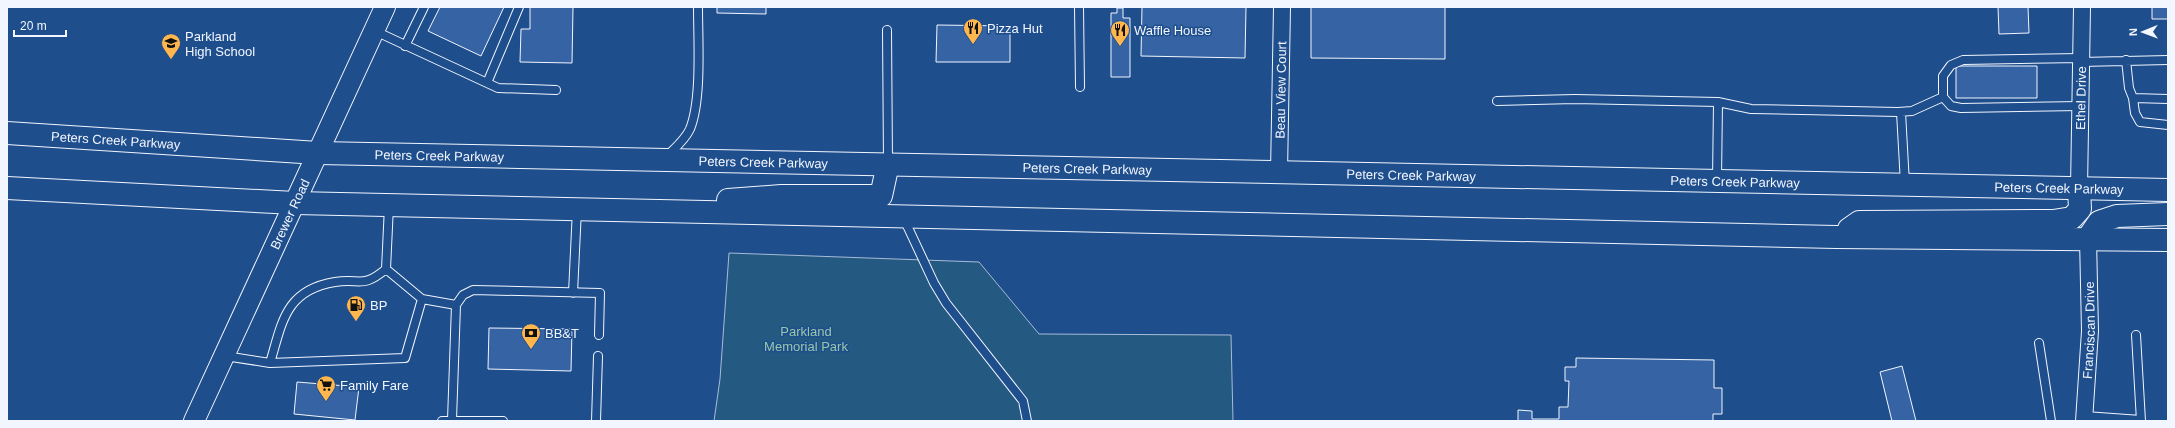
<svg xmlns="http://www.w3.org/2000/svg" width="2175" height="428" font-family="Arial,sans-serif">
  <rect width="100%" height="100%" fill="#1f4e8c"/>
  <path fill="#245a82" stroke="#a8bbd7" d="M729,253l250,9 60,72 192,1 2,86h-519l6,-42z"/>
  <path fill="#3563a3" stroke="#f2f6ff" d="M440,7h64l-23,49 -53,-25z
    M530,7h43l-1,56 -52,-1 1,-33h9z
    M717,7h49v7l-49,-1z
    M1142,7h104l-1,51 -104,-2z
    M1311,7h134v52l-134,-1z
    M1998,7h30l1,26 -30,1z
    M2152,7h16v12h-16z
    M1117,8h6v10h7v59h-19v-64h6z
    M937,25l73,1v36h-74z
    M1956,66h81v32h-81z
    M489,328l83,1 -1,42 -83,-2z
    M1576,358l138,2v28h8v26h-9v7h-195v-11l14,1v8h27v-12h9l1,-26h-4v-14h11z
    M1902,366l14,55h-24l-12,-49z
    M297,382l62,5 -4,33 -61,-6z"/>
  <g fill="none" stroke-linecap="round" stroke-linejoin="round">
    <defs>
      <path id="service" d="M1079,7l1,80
        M887,30l1,133
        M375,31l123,57 58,2
        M405,46l19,-39
        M2126,60l3,28 4,10 35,1
        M2081,62l87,-2
        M487,83l32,-76
        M2133,98l2,15 5,9 28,3
        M1497,101l78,-2 143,3 33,7 147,3 14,-1 31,-14
        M2080,106l-119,2 -10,-2 -8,-9v-21l8,-11 12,-5 118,-2
        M1901,112l4,72
        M666,157c9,-9 19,-17 24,-28 12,-29 8,-90 8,-122
        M1717,180l1,-78
        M904,219l30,64 12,20 77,98 4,20
        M573,293l4,-84
        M422,299l34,6
        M2136,335l5,86
        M2039,343l12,78
        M225,356l45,7 135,-5 17,-59 -36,-30 3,-63
        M270,363c12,-40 15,-73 65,-81 26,-4 27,7 51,-13
        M2085,416l56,4
        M452,420l4,-115 7,-10 10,-5 127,3 -1,42
        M442,421h61
        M596,421l2,-65"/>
      <g id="minor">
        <path id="s1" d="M1279,172l3,-165"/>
        <path id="s2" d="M2079,188l3,-181"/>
        <path id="s3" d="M2084,421l6,-90 -2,-93"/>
      </g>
      <g id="tertiary">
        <path id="s4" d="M194,421l191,-414"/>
      </g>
      <g id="primary">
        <path id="s5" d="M7,133l311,20 1850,37"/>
        <path d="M7,188l288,15 1541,34 332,3"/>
        <path d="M728,200l53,-4h100l7,-32"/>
        <path d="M1849,229l10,-7 194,-1 19,-3 8,-9 -1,-21"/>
        <path d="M2088,238l11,-16 18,-6 51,-2"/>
      </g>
    </defs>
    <use href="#service" stroke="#f2f6ff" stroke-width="10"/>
    <use href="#minor" stroke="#f2f6ff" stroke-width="18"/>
    <use href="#tertiary" stroke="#f2f6ff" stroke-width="22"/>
    <use href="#primary" stroke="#f2f6ff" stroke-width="24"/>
    <use href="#service" stroke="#1f4e8c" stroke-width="8"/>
    <use href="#minor" stroke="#1f4e8c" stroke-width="16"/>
    <use href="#tertiary" stroke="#1f4e8c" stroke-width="20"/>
    <use href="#primary" stroke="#1f4e8c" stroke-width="22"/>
  </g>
  <defs>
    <symbol id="restaurant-pin" viewBox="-11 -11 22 30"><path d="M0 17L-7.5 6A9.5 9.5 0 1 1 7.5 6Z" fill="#ffb74d" stroke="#1f4e8c"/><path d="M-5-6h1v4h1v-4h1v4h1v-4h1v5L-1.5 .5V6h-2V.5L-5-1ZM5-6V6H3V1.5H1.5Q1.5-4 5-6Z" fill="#111"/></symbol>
    <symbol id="school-pin" viewBox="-11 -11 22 30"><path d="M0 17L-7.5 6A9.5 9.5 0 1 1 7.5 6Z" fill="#ffb74d" stroke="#1f4e8c"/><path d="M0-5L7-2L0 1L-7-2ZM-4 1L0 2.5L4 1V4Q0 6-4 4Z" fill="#111"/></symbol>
    <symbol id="fuel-pin" viewBox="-11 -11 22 30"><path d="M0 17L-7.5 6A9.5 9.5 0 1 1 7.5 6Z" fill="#ffb74d" stroke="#1f4e8c"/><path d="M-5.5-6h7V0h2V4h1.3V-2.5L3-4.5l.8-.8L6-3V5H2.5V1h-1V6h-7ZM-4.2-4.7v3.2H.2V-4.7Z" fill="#111"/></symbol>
    <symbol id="bank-pin" viewBox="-11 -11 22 30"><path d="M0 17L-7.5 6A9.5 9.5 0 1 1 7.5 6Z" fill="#ffb74d" stroke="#1f4e8c"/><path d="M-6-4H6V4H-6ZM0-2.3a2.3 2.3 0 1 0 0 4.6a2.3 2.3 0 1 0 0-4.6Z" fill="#111"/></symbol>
    <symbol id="supermarket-pin" viewBox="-11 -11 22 30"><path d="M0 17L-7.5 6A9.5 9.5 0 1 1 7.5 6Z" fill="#ffb74d" stroke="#1f4e8c"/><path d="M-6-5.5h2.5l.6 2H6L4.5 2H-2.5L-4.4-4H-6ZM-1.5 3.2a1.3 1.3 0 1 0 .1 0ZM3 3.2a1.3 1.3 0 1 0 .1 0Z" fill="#111"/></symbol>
  </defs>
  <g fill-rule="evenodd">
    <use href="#restaurant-pin" x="962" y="17" width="22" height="30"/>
    <use href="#restaurant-pin" x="1109" y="19" width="22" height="30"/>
    <use href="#school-pin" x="160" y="32" width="22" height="30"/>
    <use href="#fuel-pin" x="345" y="294" width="22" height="30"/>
    <use href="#bank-pin" x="520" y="322" width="22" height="30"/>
    <use href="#supermarket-pin" x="315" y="374" width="22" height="30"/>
  </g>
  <g text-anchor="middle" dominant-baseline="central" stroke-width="3" stroke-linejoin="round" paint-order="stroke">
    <g font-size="13" fill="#f2f6ff" stroke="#1f4e8c" text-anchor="start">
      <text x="987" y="28">Pizza Hut</text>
      <text x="1134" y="30">Waffle House</text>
      <text x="185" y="36">Parkland<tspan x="185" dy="15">High School</tspan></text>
      <text x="370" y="305">BP</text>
      <text x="545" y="333">BB&amp;T</text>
      <text x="340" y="385">Family Fare</text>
    </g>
    <g font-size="13" fill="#f2f6ff" stroke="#1f4e8c">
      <text stroke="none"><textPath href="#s1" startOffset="82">Beau View Court</textPath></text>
      <text stroke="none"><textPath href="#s2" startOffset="90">Ethel Drive</textPath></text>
      <text stroke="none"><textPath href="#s5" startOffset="109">Peters Creek Parkway</textPath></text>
      <text stroke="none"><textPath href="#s5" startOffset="433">Peters Creek Parkway</textPath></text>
      <text stroke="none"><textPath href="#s5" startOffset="757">Peters Creek Parkway</textPath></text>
      <text stroke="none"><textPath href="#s5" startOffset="1081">Peters Creek Parkway</textPath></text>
      <text stroke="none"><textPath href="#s5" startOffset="1405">Peters Creek Parkway</textPath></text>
      <text stroke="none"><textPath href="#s5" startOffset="1729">Peters Creek Parkway</textPath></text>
      <text stroke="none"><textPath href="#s5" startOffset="2053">Peters Creek Parkway</textPath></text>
      <text stroke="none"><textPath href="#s4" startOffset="228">Brewer Road</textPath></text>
      <text stroke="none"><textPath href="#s3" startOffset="91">Franciscan Drive</textPath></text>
    </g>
    <g font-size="13" fill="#97c8a6" stroke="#1f4e8c">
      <text x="806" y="331">Parkland<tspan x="806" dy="15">Memorial Park</tspan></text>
    </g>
  </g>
  <rect width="2175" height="428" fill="none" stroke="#f2f6ff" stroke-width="16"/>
  <g transform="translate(2143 32) rotate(269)" stroke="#1f4e8c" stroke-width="3" paint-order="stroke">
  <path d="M0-3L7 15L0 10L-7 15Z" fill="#f2f6ff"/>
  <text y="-6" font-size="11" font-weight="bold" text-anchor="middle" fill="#f2f6ff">N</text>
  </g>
  <path d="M14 30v6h52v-6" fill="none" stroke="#f2f6ff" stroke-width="2"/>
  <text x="20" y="30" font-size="12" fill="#f2f6ff" stroke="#1f4e8c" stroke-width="3" paint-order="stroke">20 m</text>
</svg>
